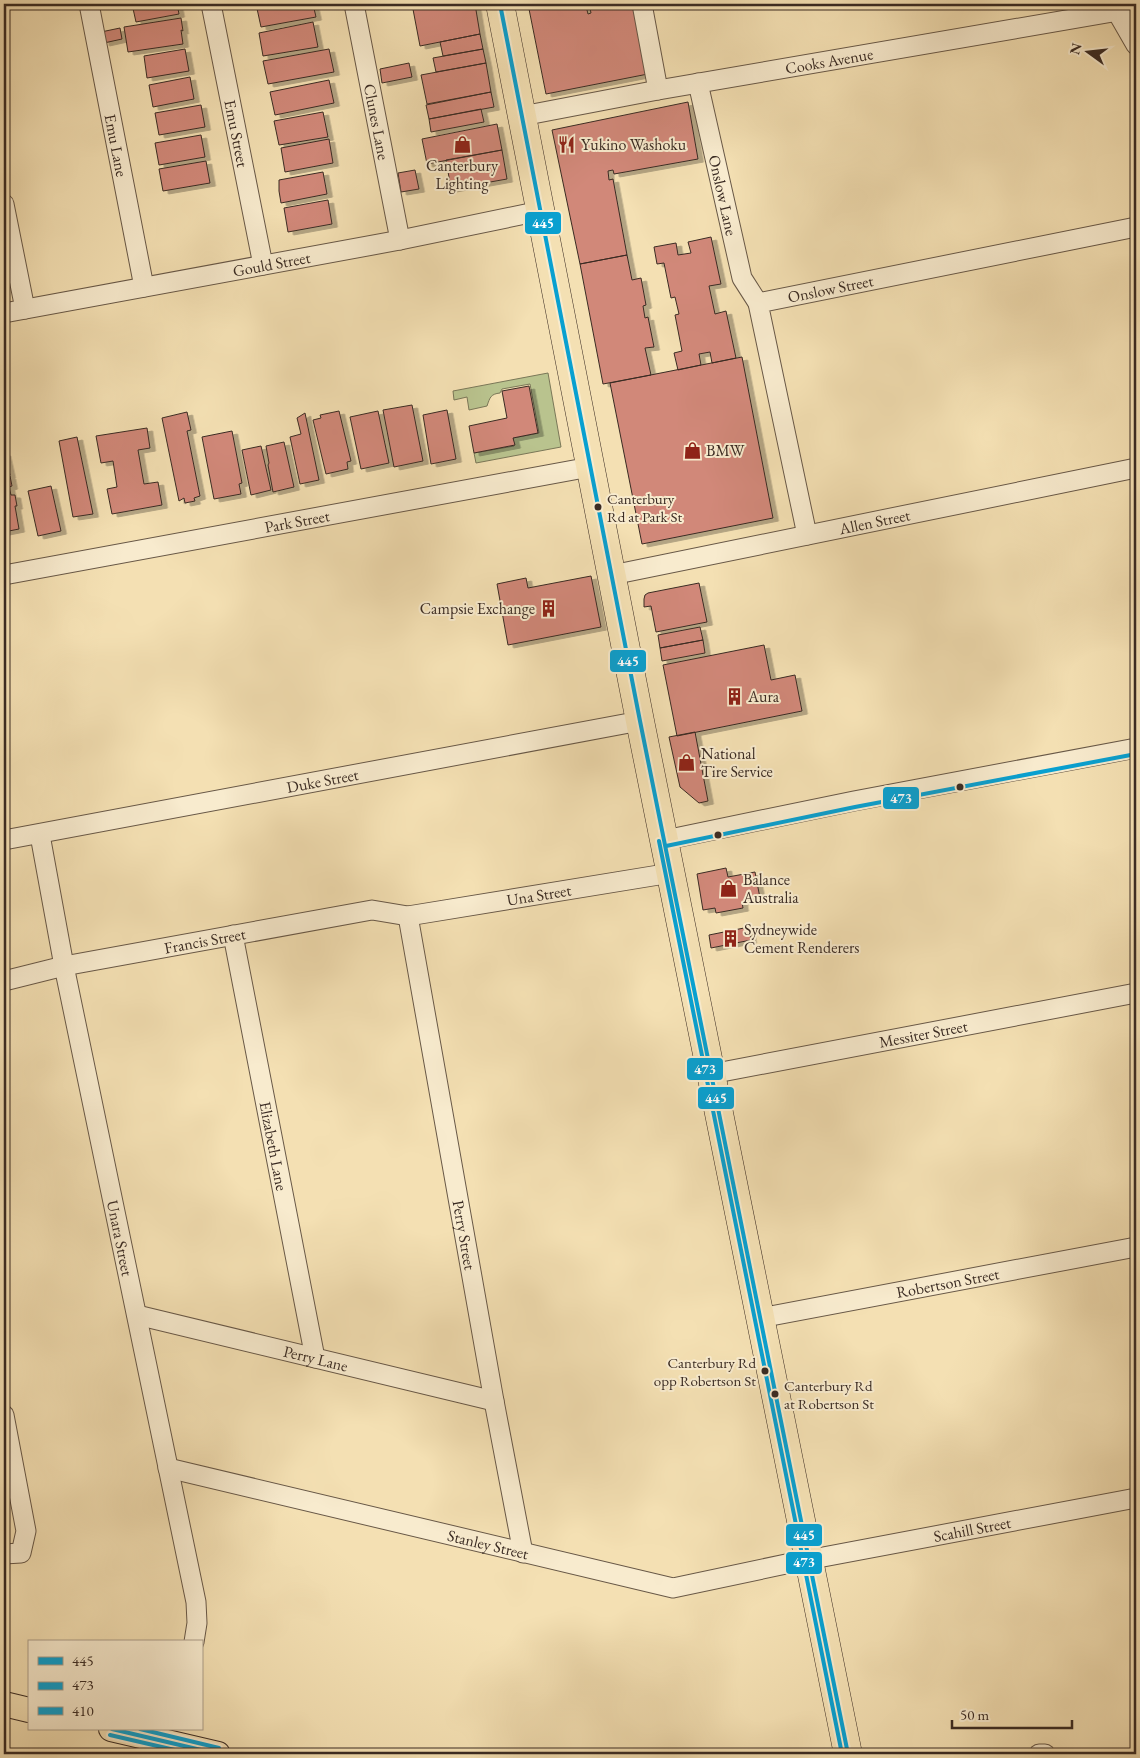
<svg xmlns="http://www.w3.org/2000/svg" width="1140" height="1758" font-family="'EB Garamond',serif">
  <defs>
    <filter id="shadow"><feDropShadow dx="5.5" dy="3" stdDeviation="0" flood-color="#0004"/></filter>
  </defs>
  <rect width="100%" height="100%" fill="#f4e0b3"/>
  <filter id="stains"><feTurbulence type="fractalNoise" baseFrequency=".004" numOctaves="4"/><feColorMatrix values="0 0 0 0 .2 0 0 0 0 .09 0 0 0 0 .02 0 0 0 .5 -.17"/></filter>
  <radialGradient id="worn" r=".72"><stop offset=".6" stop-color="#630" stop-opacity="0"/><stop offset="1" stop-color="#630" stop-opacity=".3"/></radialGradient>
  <path fill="#b9c38e" stroke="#7a7758" d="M548,373l13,74 -85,16 -2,-10 40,-7 -1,-8 26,-5 -9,-49 -28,5 -2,4c-9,1 -10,4 -13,13l-18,4 -2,-13 -13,3 -1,-9z"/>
  <path fill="#d18879" stroke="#3a2b23" filter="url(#shadow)" d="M132,4h45l2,10 -43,8z
    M256,4h57l3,13 -55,10z
    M412,4h63l5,30 -60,12z
    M528,4h49l1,4 8,-2 2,8 3,-1 -2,-9h45l14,70 -102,20z
    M181,18l2,13 -2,-1 2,14 -55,8 -4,-25z
    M313,22l5,25 -55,9 -4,-23z
    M120,28l2,11 -18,4 -3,-11z
    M480,34l3,15 -40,7 -3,-14z
    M185,49l4,22 -42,7 -3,-22z
    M329,49l5,23 -66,12 -5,-23z
    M483,49l3,14 -50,9 -3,-14z
    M409,63l3,14 -30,6 -2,-14z
    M486,63l5,29 -64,12 -6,-29z
    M190,77l4,22 -41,8 -4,-22z
    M329,80l5,23 -59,12 -5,-23z
    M491,92l3,15 -65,12 -3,-14z
    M688,102l10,57 -84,15 -1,-4 -5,1 1,9 4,-1 14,76 -47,9 -28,-134z
    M201,105l4,22 -46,8 -4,-22z
    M481,109l3,13 -53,10 -2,-13z
    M323,112l5,25 -49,8 -5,-24z
    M497,124l5,26 -75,14 -5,-25z
    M201,135l4,22 -46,8 -4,-22z
    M329,139l4,24 -48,9 -4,-24z
    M502,150l5,29 -56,10 -5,-29z
    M206,161l4,22 -47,8 -4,-22z
    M415,170l4,19 -18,3 -3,-19z
    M323,172l4,22 -46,9 -2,-12v-11z
    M328,200l4,24 -44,8 -4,-24z
    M711,237l10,47 -12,2 6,28 11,-3 10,47 -24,5 -2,-11 -11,2 2,11 -23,5 -4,-17 8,-2 -7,-36 4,-1 -4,-17 -4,1 -7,-35 -7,1 -3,-17 22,-4 2,12 13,-2 -3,-11z
    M627,255l5,25 9,-2 5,27 -3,1 2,12 3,-1 6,30 -9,1 6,27 -48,9 -23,-120z
    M742,357l31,161 -131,26 -32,-161z
    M529,386l9,47 -25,5 2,7 -41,8 -5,-27 38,-8 -5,-27z
    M412,405l11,56 -29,6 -11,-57z
    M447,410l9,49 -25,5 -8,-49z
    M339,411l12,50 -4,1 1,7 -22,5 -13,-54 8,-2 -1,-3z
    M378,411l11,52 -28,6 -11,-52z
    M187,412l4,18 -4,1 13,65 -6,2 1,3 -10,2 -1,-5 -5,3 -17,-83z
    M305,413l14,67 -19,4 -10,-47 11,-3 -4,-16z
    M147,428l3,20 -12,2 6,34 14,-2 4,23 -50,9 -5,-25 10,-2 -4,-26 -12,2 -5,-27z
    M232,431l10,52 -3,1 2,10 -27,5 -12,-62z
    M77,437l16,77 -20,3 -14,-76z
    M284,442l10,45 -21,5 -5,-27 1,-2 -3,-17z
    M261,446l10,44 -20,5 -9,-45z
    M4,453h1l5,22 -3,2 3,-1 2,10 -3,1 2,8h4l2,11h-2l4,23 -15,3z
    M51,486l10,45 -23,5 -10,-45z
    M591,576l10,51 -93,18 -11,-61 29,-6 2,10z
    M699,583l8,39 -51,10 -5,-26 -7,1v-8l1,-4 3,-2z
    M700,627l3,13 -43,8 -2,-13z
    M703,640l2,13 -43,8 -2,-13z
    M764,645l7,35 24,-5 7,36 -125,25 -14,-71z
    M695,732l13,69 -9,2 -19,-16 -11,-50z
    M726,868l2,9 27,-5 5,26 -18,4 1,6 -27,5 -1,-5 -12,2 -6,-36z
    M749,927l2,13 -40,8 -2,-13z"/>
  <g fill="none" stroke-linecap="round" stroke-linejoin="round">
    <defs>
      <g id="minor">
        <path id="s1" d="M89,4l55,283"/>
        <path id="s2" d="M211,4l52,261"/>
        <path id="s3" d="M354,4l46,236"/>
        <path d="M642,4l16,86"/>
        <path d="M1117,12l19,33"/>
        <path id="s4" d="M698,83l44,195 16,25"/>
        <path id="s5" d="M522,116l136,-26 478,-82"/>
        <path d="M4,204l21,105"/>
        <path id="s6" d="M4,313l396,-73 140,-29"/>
        <path id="s7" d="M807,535l-49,-232 378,-76"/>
        <path id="s8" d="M4,575l586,-108"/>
        <path id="s9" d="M612,575l524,-107"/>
        <path id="s10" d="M40,835l24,131 132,636 1,21 -3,19"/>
        <path id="s11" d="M4,840l636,-119"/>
        <path d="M665,840l189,-39 282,-53"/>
        <path id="s12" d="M408,916l86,485 29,152"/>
        <path id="s13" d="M233,935l82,423"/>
        <path id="s14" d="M4,981l60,-15 308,-56 36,6 263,-43"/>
        <path id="s15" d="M711,1074l425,-81"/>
        <path id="s16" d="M137,1315l357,86"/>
        <path id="s17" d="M760,1318l376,-71"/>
        <path d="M4,1415l22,116 -5,22 -17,1"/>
        <path id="s18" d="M168,1468l505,120 113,-24 350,-66"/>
        <path d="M1039,1754h6"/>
      </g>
      <path id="major" d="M4,1704l25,6
        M111,1729l107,25"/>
      <path id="highway" d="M500,4l140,717 208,1033"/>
    </defs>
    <use href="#minor" stroke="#685847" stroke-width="21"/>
    <use href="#major" stroke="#3a2b23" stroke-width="26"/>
    <use href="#highway" stroke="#3a2b23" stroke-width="29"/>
    <use href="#minor" stroke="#f8ebce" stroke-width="19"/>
    <use href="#major" stroke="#f4e0b3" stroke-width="24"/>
    <use href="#highway" stroke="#f4e0b3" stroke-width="28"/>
    <defs>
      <path id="bus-1" d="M500,4l140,717 208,1033
        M112,1729l106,25"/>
      <path id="bus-2" d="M659,841l183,913
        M666,846l189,-39 281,-53
        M110,1735l82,19"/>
      <path id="bus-3" d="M140,1729l79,19"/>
    </defs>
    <use href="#bus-1" stroke="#f8ebce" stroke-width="8"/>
    <use href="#bus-2" stroke="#f8ebce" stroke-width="8"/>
    <use href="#bus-3" stroke="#f8ebce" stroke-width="8"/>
    <use href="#bus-1" stroke="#09a0d0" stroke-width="4"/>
    <use href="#bus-2" stroke="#09a0d0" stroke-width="4"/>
    <use href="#bus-3" stroke="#09a0d0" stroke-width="4"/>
  </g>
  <defs>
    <symbol id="shop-bare" viewBox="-9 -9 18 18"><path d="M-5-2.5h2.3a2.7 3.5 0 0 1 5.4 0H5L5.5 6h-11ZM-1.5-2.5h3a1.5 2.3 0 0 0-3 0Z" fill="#8f2418" stroke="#f8ebce" stroke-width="2.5" paint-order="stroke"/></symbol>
    <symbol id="restaurant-bare" viewBox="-9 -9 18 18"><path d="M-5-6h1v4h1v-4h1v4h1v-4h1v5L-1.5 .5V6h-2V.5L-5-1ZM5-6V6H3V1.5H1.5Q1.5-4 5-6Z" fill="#8f2418" stroke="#f8ebce" stroke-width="2.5" paint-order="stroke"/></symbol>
    <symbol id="building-bare" viewBox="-9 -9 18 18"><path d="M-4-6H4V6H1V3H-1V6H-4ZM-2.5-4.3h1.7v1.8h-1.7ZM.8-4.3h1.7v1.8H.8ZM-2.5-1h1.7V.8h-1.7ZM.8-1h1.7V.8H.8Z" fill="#8f2418" stroke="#f8ebce" stroke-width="2.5" paint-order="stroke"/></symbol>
  </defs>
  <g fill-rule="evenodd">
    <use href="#shop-bare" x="450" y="132" width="25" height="25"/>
    <use href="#restaurant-bare" x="554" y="132" width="25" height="25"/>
    <use href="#shop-bare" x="680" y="438" width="25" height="25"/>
    <use href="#building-bare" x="536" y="596" width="25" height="25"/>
    <use href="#building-bare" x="722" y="684" width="25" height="25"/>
    <use href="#shop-bare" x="674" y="750" width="25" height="25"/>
    <use href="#shop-bare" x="716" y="876" width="25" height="25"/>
    <use href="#building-bare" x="718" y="926" width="25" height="25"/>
  </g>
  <g fill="#3a2b23" stroke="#f8ebce" stroke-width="2">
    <circle cx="598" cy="507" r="4.5"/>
    <circle cx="960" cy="787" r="4.5"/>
    <circle cx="718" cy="835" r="4.5"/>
    <circle cx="765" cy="1371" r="4.5"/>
    <circle cx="775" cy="1394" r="4.5"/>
  </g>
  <g text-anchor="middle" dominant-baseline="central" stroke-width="4" stroke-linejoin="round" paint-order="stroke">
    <g font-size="15" fill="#3a2b23" stroke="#f8ebce" text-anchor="start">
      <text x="607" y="498">Canterbury<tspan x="607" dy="18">Rd at Park St</tspan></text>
      <text x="756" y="1362" text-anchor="end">Canterbury Rd<tspan x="756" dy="18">opp Robertson St</tspan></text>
      <text x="784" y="1385">Canterbury Rd<tspan x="784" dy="18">at Robertson St</tspan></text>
    </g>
    <g font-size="16" fill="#3a2b23" stroke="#f8ebce">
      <text stroke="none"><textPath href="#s5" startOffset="312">Cooks Avenue</textPath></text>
      <text stroke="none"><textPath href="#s3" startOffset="120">Clunes Lane</textPath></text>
      <text stroke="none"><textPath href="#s2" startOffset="132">Emu Street</textPath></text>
      <text stroke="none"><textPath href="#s1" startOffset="144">Emu Lane</textPath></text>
      <text stroke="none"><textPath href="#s4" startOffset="115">Onslow Lane</textPath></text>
      <text stroke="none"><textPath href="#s6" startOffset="272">Gould Street</textPath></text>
      <text stroke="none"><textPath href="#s7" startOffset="311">Onslow Street</textPath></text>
      <text stroke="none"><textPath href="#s8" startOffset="298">Park Street</textPath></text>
      <text stroke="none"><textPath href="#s9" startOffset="268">Allen Street</textPath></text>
      <text stroke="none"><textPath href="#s11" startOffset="324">Duke Street</textPath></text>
      <text stroke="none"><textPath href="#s14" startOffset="544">Una Street</textPath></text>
      <text stroke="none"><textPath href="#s14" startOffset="205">Francis Street</textPath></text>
      <text stroke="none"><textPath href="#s15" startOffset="216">Messiter Street</textPath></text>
      <text stroke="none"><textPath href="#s13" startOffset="215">Elizabeth Lane</textPath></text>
      <text stroke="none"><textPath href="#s12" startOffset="324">Perry Street</textPath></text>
      <text stroke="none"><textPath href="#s10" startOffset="411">Unara Street</textPath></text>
      <text stroke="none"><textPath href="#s17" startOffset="191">Robertson Street</textPath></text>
      <text stroke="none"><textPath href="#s16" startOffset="184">Perry Lane</textPath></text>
      <text stroke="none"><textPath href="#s18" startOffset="824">Scahill Street</textPath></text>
      <text stroke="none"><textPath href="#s18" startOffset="329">Stanley Street</textPath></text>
    </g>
    <g font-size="16" fill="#3a2b23" stroke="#f8ebce" text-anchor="start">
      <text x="581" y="144">Yukino Washoku</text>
      <text x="462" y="165" text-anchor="middle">Canterbury<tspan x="462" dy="18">Lighting</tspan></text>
      <text x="706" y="450">BMW</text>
      <text x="535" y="608" text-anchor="end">Campsie Exchange</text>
      <text x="748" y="696">Aura</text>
      <text x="701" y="753">National<tspan x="701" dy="18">Tire Service</tspan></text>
      <text x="743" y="879">Balance<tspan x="743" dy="18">Australia</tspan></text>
      <text x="744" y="929">Sydneywide<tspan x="744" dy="18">Cement Renderers</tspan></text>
    </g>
  </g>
  <g stroke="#f8ebce" stroke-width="2">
    <rect x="524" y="211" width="38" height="24" rx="5" fill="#09a0d0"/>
    <rect x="609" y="649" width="38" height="24" rx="5" fill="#09a0d0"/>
    <rect x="882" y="786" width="38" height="24" rx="5" fill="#09a0d0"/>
    <rect x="686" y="1057" width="38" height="24" rx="5" fill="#09a0d0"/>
    <rect x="697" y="1086" width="38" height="24" rx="5" fill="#09a0d0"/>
    <rect x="785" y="1523" width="38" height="24" rx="5" fill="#09a0d0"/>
    <rect x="785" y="1551" width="38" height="24" rx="5" fill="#09a0d0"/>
  </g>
  <g font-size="14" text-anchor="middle" font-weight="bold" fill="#fff">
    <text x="543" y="228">445</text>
    <text x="628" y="666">445</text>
    <text x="901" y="803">473</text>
    <text x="705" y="1074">473</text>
    <text x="716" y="1103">445</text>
    <text x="804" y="1540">445</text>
    <text x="804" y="1567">473</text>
  </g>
  <rect width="1140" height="1758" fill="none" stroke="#f4e0b3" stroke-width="20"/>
  <rect x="5" y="5" width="1130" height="1748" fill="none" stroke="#3a2b23" stroke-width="2.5"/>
  <rect x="10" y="10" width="1120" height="1738" fill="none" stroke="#3a2b23"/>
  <rect x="28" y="1640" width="175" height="90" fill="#f8ebce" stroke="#ac9e8a"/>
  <rect x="38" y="1657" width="25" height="8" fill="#09a0d0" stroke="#ac9e8a"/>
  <text x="72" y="1666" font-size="15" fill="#3a2b23">445</text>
  <rect x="38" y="1682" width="25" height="8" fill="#09a0d0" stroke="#ac9e8a"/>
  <text x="72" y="1690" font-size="15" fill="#3a2b23">473</text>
  <rect x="38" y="1707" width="25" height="8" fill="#09a0d0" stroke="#ac9e8a"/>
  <text x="72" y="1716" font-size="15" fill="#3a2b23">410</text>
  <g transform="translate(1088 52) rotate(285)" stroke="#f8ebce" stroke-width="4" paint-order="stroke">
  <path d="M0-4L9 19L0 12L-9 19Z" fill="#3a2b23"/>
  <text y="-8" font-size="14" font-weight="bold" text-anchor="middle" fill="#3a2b23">N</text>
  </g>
  <path d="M952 1720v8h120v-8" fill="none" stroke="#3a2b23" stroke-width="2.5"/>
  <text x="960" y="1720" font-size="15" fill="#3a2b23" stroke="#f8ebce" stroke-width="4" paint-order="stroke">50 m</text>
  <rect width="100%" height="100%" filter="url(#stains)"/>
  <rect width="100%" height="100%" fill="url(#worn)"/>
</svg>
